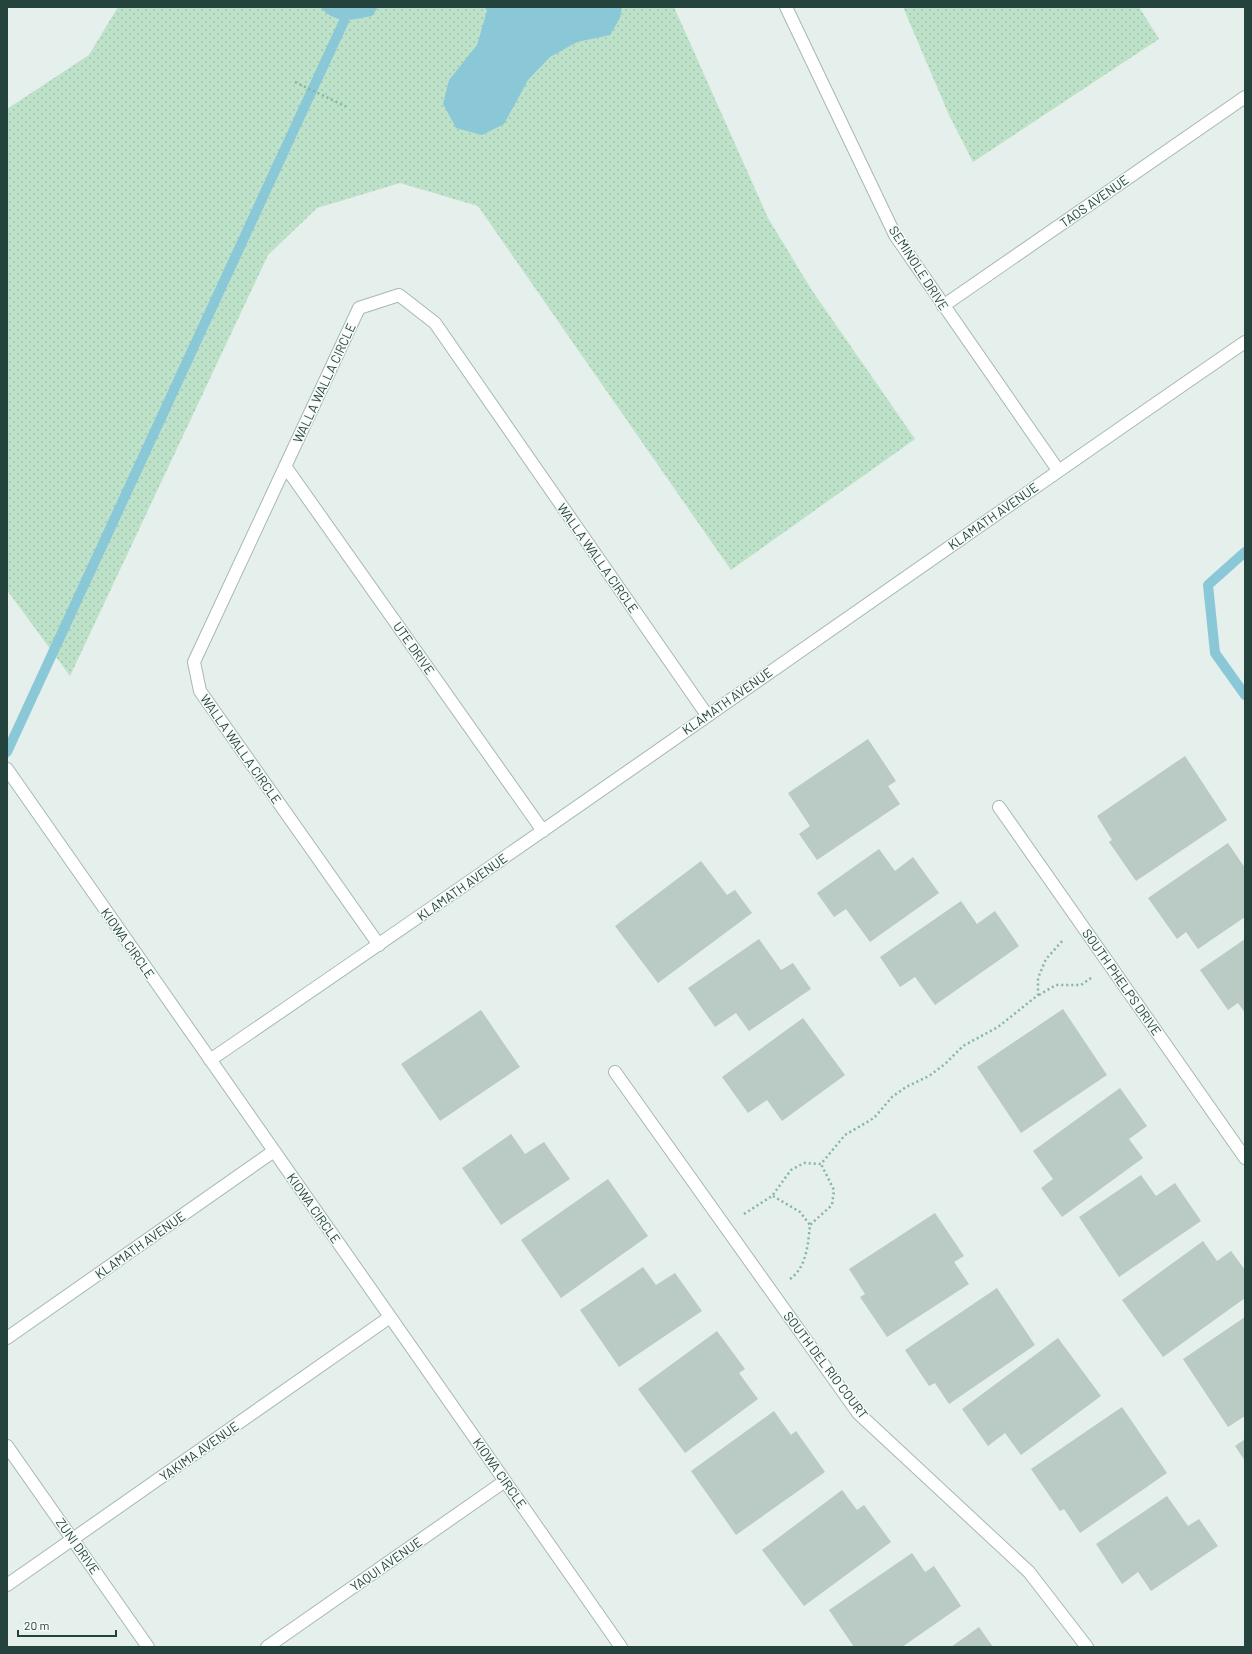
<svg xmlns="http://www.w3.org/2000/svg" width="1252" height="1654" font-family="Barlow,sans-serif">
  <defs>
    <pattern id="grass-dots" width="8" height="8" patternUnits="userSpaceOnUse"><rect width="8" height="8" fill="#bde1c9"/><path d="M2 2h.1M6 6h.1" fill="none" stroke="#a2c2ae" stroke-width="1.8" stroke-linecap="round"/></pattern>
  </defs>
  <rect width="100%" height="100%" fill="#e5efeb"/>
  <path fill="url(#grass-dots)" d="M118,7h556l94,211 43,71 104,150 -184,131 -253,-364 -78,-23 -83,25 -49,47 -198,421 -63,-86v-481l82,-54z
    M903,7h236l20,32 -186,123 -24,-47z"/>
  <path fill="#8bc8d7" d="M320,7h58l-6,9c-21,4 -35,9 -52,-9z
    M485,7h137l-2,11 -10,17 -33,7 -27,15 -22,23 -24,44 -22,11 -26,-7 -13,-24 6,-24 28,-35 10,-34z"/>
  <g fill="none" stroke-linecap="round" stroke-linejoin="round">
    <path stroke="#8bc8d7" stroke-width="10" d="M1245,552l-37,33 7,68 30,42
      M7,752l337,-731 2,-14"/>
  </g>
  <path fill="#bacac4" d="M868,739l28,42 -8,5 12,18 -83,56 -18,-26 11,-8 -22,-33z
    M1185,756l42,64 -91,61 -27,-39 3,-2 -15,-24z
    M1228,843l17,25v49l-47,32 -12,-17 -9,7 -29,-41z
    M879,849l16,22 18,-14 26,36 -69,49 -24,-33 -12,8 -17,-24z
    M701,861l26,34 8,-5 17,23 -94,70 -43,-57z
    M961,901l16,23 18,-13 24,35 -84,59 -20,-28 -15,10 -20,-30z
    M759,939l22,31 12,-7 18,26 -62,42 -13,-18 -21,14 -27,-39z
    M1245,939v74l-7,-10 -10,7 -28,-40z
    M1063,1009l44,66 -86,58 -44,-66z
    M481,1010l39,57 -80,54 -39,-57z
    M803,1018l42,57 -63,46 -15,-21 -19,13 -26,-36z
    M1120,1088l27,38 -18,13 14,19 -81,59 -21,-29 12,-9 -20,-28z
    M511,1134l14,20 19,-12 26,37 -69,46 -39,-57z
    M1141,1175l15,21 19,-13 26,38 -82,56 -40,-60z
    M608,1179l40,57 -87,62 -40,-58z
    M935,1213l29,43 -10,6 15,22 -82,53 -27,-40 5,-3 -16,-25z
    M1203,1241l14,20 14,-10 14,19v28l-82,59 -41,-57z
    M643,1267l13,18 19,-12 27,38 -83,56 -39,-57z
    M997,1288l38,57 -86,59 -14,-21 -6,3 -24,-36z
    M1245,1317v99l-17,11 -45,-68z
    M717,1331l28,38 -6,4 19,26 -73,54 -47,-64z
    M1058,1338l43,58 -80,59 -16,-22 -17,13 -26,-37z
    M1122,1407l45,66 -87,60 -16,-24 -4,2 -29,-42z
    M774,1411l17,24 5,-4 29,41 -89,63 -45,-64z
    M1245,1439v22l-10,-15z
    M842,1490l15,20 7,-5 27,37 -87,64 -42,-56z
    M1167,1496l21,30 11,-7 19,27 -67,45 -13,-19 -16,12 -26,-40z
    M912,1553l13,19 9,-6 27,40 -59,41h-48l-25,-37z
    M979,1627l14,20h-42z"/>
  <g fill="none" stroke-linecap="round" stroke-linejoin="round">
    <defs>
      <path id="minor" d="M786,7l109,228 163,235
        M943,306l302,-209
        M285,466l258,365
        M7,769l614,878
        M999,807l246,351
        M379,945l-179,-254 -6,-29 165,-354 40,-13 36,28 272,392
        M210,1060c347,-236 689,-480 1035,-718
        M615,1072l243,341 171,159 58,75
        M7,1338l267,-187
        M7,1446l141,201
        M7,1585l383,-268
        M267,1647l238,-166"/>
    </defs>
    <use href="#minor" stroke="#a7b8b3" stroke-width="14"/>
    <path stroke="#84b5a7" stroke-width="2.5" stroke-dasharray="2 3" stroke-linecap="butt" d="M295,82l52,25
      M1039,995l17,-10h25l10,-7
      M773,1196l27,16 10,13
      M744,1214l28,-18 19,-26 13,-7 17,1 24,-29 29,-17 18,-21 14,-10 23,-11 16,-12 18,-18 35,-19 40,-32v-17l8,-19 18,-20
      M790,1279c17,-12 18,-36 20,-54l22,-20 2,-15 -13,-26"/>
    <use href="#minor" stroke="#fff" stroke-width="12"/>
  </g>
  <g text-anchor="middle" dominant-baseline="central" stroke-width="3" stroke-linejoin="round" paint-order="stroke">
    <g font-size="13" fill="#23433c" stroke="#f6fbf9">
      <text transform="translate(1094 201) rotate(-35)">TAOS AVENUE</text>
      <text transform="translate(919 268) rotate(57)">SEMINOLE DRIVE</text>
      <text transform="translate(324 383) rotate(-65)">WALLA WALLA CIRCLE</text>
      <text transform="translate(993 516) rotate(-35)">KLAMATH AVENUE</text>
      <text transform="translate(598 558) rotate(55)">WALLA WALLA CIRCLE</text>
      <text transform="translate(414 648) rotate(55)">UTE DRIVE</text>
      <text transform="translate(727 701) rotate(-35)">KLAMATH AVENUE</text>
      <text transform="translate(241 749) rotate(55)">WALLA WALLA CIRCLE</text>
      <text transform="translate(462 887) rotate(-35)">KLAMATH AVENUE</text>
      <text transform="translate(128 943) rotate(55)">KIOWA CIRCLE</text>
      <text transform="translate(1122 982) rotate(55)">SOUTH PHELPS DRIVE</text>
      <text transform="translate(314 1208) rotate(55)">KIOWA CIRCLE</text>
      <text transform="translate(140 1245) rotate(-35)">KLAMATH AVENUE</text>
      <text transform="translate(826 1365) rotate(53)">SOUTH DEL RIO COURT</text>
      <text transform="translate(199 1451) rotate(-35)">YAKIMA AVENUE</text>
      <text transform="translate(500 1473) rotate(55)">KIOWA CIRCLE</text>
      <text transform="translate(78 1546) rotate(55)">ZUNI DRIVE</text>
      <text transform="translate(386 1564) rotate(-35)">YAQUI AVENUE</text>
    </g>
  </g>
  <rect width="1252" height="1654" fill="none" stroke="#23433c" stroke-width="16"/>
  <path d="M18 1630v6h98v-6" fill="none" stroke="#23433c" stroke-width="2"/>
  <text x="24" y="1630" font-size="12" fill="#23433c" stroke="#f6fbf9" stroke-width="3" paint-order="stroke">20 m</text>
</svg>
